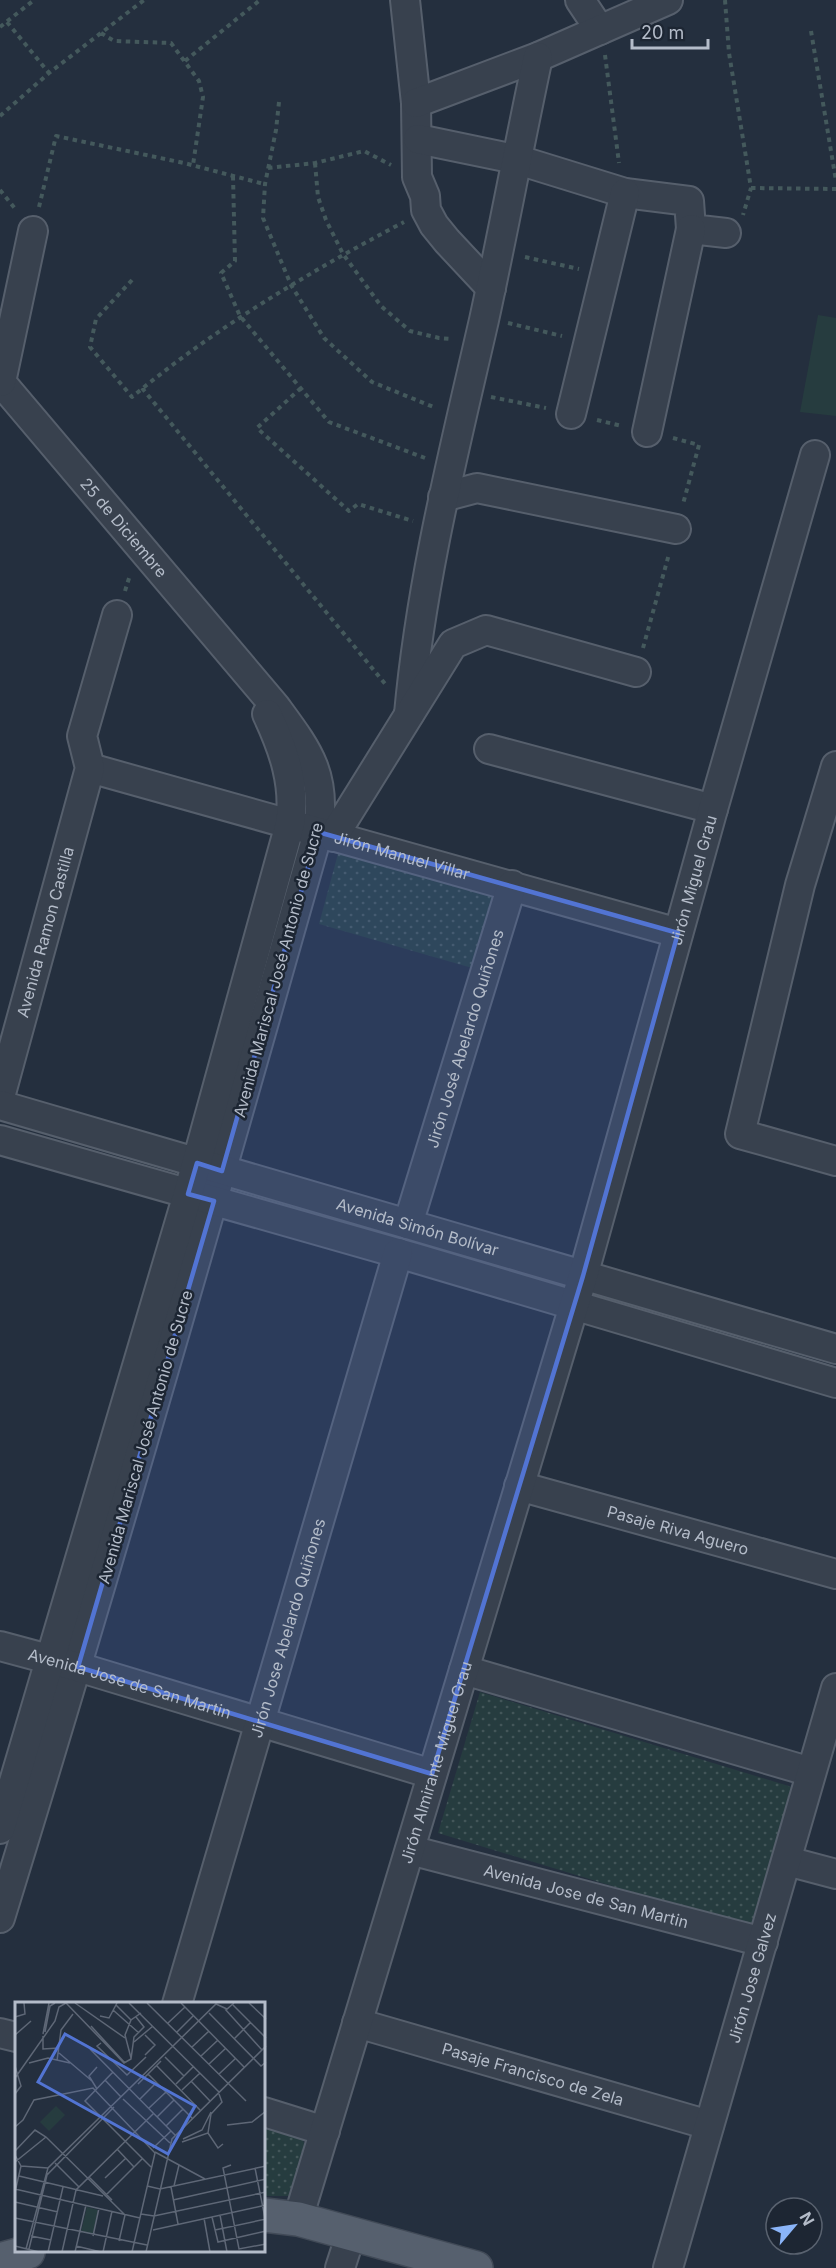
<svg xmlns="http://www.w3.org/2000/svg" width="836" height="2268" font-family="Inter,sans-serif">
  <defs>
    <pattern id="park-dots" width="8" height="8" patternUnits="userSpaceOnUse" patternTransform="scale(1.5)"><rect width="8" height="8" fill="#263c3f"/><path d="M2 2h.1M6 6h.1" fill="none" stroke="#435659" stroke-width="1.8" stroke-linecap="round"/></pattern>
  </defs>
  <rect width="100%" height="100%" fill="#242f3e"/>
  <path fill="#263c3f" d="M818,315l18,3v98l-36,-4z"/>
  <path fill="url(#park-dots)" d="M339,850l154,44 -21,74 -153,-44z
    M480,1692l312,95 -42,141 -312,-95z
    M264,2127l39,12 3,16 -12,41h-30z"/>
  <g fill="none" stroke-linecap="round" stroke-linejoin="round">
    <defs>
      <g id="minor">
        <path d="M405,0l11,103 1,74 8,19 1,14 8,15 13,16 44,47"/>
        <path d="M580,0l20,30"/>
        <path d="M416,103l122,-46 130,-57"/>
        <path d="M418,139l97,20 110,34 64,8 2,28 35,4"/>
        <path id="s1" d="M0,381l275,325c33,45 52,68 43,126 -103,363 -207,726 -318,1086"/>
        <path d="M1,382l32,-151"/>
        <path d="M571,414l54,-221"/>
        <path d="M647,432l44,-203"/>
        <path d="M443,497l34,-9 199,41"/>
        <path d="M409,714c12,-134 45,-263 75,-394 19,-87 35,-175 54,-263"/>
        <path d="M489,749l224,60"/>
        <path d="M836,766l-36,119 -60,249 96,27"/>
        <path id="s2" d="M90,768l588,165"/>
        <path d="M333,837l120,-193 33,-14 150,42"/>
        <path id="s3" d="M0,1097l90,-329 -8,-32 35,-121"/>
        <path id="s4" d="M0,1105l836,244"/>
        <path d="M0,1140l415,118 421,125"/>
        <path id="s5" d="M408,1224l104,-339"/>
        <path id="s6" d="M519,1486l317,88"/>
        <path id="s7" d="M0,1646l78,21 354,107"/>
        <path d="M464,1670l347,102"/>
        <path d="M0,1829l188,-635 102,-370c6,-39 -6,-74 -23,-110"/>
        <path id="s8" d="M410,1850l353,92"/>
        <path d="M787,1861l49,13"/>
        <path id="s9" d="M177,2004l221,-751"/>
        <path id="s10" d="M357,2023l352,102"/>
        <path d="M0,2033l16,4"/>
        <path d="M264,2112l61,19"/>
        <path id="s11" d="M298,2219l285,-943 130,-467 102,-354"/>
        <path d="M340,2268l11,-34"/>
        <path id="s12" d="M668,2268l168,-580"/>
      </g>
      <path id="major" d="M264,2215l34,4 178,49
        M0,2260l28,-8"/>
    </defs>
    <use href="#minor" stroke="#565f6c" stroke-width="32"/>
    <use href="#major" stroke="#414a57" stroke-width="36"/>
    <path stroke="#44595c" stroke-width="4" stroke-dasharray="4.5 4.5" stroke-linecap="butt" d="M725,0l4,53 22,135 -8,27
      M7,22l42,51
      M0,27l34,-27
      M811,31l25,150
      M101,33l13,8 57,2 28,38 4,16 -10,68
      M605,55l14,108
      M185,61l75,-61
      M279,102l-3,28 -11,54 -2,34 28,67 33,53 48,44 64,26
      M0,116l49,-43 95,-73
      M315,163l3,34 8,23 17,34 38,52 29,25 29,7 13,1
      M268,168l47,-5 49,-12 27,14
      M233,176l2,85 -14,12 19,43 89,106 96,36
      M751,188l85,1
      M0,190l17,21
      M39,207l17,-71 128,27 80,21
      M525,257l54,12
      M132,280l-36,39 -6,28 42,50c83,-69 177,-125 272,-175
      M508,323l54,13
      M142,388l244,297
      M301,388l-44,40 92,83 9,-7 55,17
      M491,397l55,11
      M597,420l25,6
      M673,438l26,7 -16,59
      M125,591l5,-16
      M643,648l26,-94"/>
    <use href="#minor" stroke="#38414e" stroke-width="28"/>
    <use href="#major" stroke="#56606e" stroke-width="33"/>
  </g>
  <path fill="#5274d3" fill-opacity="0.2" stroke="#5274d3" stroke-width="4.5" stroke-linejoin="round" d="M318,832l360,101 -95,343 -151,498 -354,-107 136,-466 -26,-7 9,-31 25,8z"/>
  <g text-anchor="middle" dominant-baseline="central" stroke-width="5" stroke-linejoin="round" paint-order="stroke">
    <g font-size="16" fill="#b4bcc9" stroke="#1d2633">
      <text stroke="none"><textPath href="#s1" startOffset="192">25 de Diciembre</textPath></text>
      <text stroke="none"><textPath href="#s2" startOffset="324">Jirón Manuel Villar</textPath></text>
      <text stroke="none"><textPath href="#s11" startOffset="1396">Jirón Miguel Grau</textPath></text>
      <text stroke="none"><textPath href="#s3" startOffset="171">Avenida Ramon Castilla</textPath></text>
      <text transform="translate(278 970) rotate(-75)">Avenida Mariscal José Antonio de Sucre</text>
      <text stroke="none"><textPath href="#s5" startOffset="194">Jirón José Abelardo Quiñones</textPath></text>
      <text stroke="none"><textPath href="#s4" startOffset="435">Avenida Simón Bolívar</textPath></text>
      <text transform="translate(145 1437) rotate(-74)">Avenida Mariscal José Antonio de Sucre</text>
      <text stroke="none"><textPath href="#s6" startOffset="165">Pasaje Riva Aguero</textPath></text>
      <text stroke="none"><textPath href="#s9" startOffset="392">Jirón Jose Abelardo Quiñones</textPath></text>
      <text stroke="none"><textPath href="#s7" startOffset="135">Avenida Jose de San Martin</textPath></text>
      <text stroke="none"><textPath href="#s11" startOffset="477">Jirón Almirante Miguel Grau</textPath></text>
      <text stroke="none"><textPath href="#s8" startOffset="182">Avenida Jose de San Martin</textPath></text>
      <text stroke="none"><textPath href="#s12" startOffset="302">Jirón Jose Galvez</textPath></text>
      <text stroke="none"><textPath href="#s10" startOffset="183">Pasaje Francisco de Zela</textPath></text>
    </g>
  </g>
  <g transform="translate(15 2002)">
    <rect width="250" height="250" fill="#242f3e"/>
    <path d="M41,104l9,9 -16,16 -9,-9z" fill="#263c3f"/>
    <path d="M72,205l11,3 -5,24 -12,-2z" fill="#263c3f"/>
    <path fill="none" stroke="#5e6776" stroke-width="1.5" d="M51,1l58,60 7,-4 3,-22 10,-10 -8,-10M60,1l50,35M114,1l90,89M132,1l99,98M166,1l63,64M234,1l17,16M101,3l15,15M218,3l33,33M210,7l37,41M98,8l26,23M194,11l52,53 5,-4M85,14l9,2 8,-15M0,15l10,-3 -1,-11M153,21l17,-16M76,24l34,37M30,30l5,-26 5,-3M162,30l17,-17M28,32l6,-31M0,33l16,-14M130,33l10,10 -10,10M28,34v13l16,-1M219,37l17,-17M119,40l19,-16M86,41l-4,3 30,29 19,-18M177,45l17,-16M75,47l85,86M44,51l33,28M186,54l17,-16M150,55l19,19M116,56l-6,-23 6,-15 10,-7M42,59l4,-31 12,-16M14,61l19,-5 22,5M194,62l17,-16M141,63l44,45M0,64l6,20 -6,8M98,70l-28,29 66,66M133,72l44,44M204,72l17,-16M0,76l40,-57 4,-14 7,-4M90,78l16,17M176,79l19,20M123,82l23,-23M161,82l18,-18M82,87l-8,-13 8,-9M167,88l18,-17M108,97l47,44M125,97l17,-17M134,106l17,-16M142,115l17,-17M212,123l25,-3 14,-11M151,124l17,-17M0,125l8,-7 11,-20 59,-12 62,65M193,131l10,15 5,-4M168,137l19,-9 9,-18M167,140l26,-9 3,-19 11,-12 -3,-8M138,146l18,-17M102,147l17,18M0,149l20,-21 11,7 79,78 -6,26M140,150l50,27M0,153l6,11 -6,26M0,160l31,-25M40,161l24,24M216,163l-8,3 16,81 27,-5M6,164l27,2M240,166l11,55M4,174l84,20M74,175l23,23M90,176l21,-20M132,184l13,3 106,-23M159,184l5,-21M156,185l7,37M0,187l125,29M91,193l36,-36M158,198l93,-21M0,200l43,10M126,212l13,2 112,-24M205,213l7,37M197,215l6,25 48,-11M0,216l132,27M189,216l6,34M138,228l113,-25M200,228l51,-11M16,234l20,4M78,234l6,-28M0,244l24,6M61,244l25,6M11,247l22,-81 168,-164 11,5 7,-6M14,247l18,-74 67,-68M33,250l15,-65M47,250l14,-62 78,-77M60,250l11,-47M88,250l9,-41M117,250l23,-99M131,250l26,-113 94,-93"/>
    <path fill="#5274d3" fill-opacity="0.15" stroke="#5274d3" stroke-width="3" d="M50,32l130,72 -27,48 -130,-72z"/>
    <rect width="250" height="250" fill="none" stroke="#b4bcc9" stroke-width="3"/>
  </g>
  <g transform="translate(794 2226) rotate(61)"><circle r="28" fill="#1d2633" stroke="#59626f" stroke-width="1.5"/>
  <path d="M0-4.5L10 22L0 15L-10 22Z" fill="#8ab4f8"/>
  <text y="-9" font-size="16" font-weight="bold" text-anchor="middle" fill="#b4bcc9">N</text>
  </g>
  <path d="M632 39v9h76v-9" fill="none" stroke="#b4bcc9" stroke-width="3"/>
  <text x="641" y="39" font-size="18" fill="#b4bcc9" stroke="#1d2633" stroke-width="4.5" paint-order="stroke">20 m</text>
</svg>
